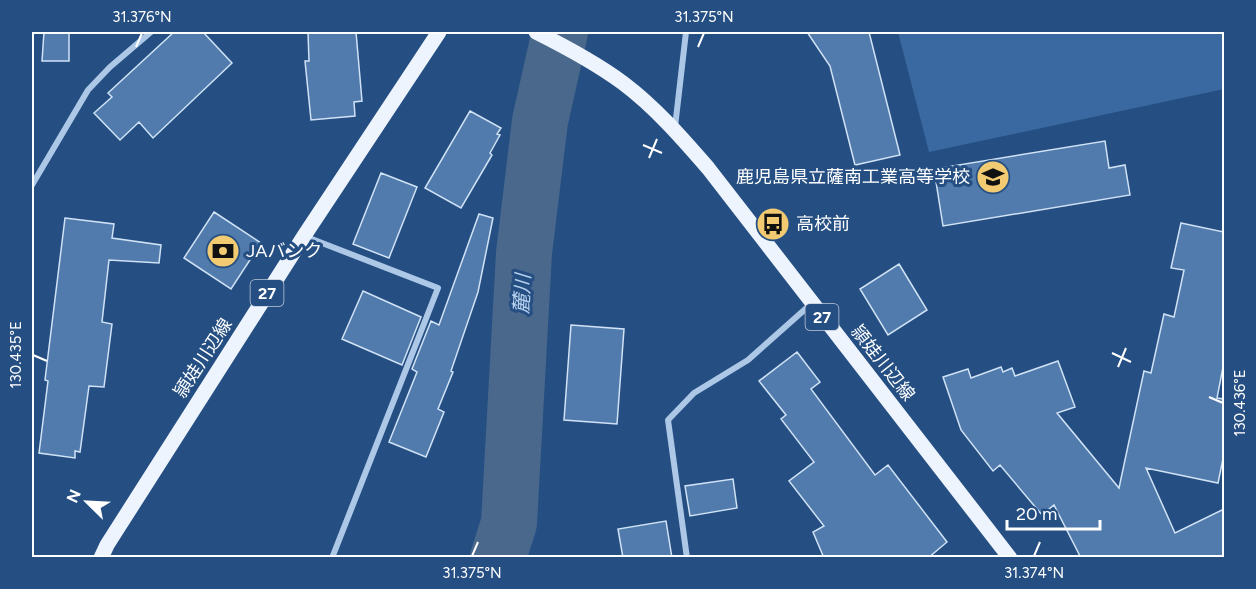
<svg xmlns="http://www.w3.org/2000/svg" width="1256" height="589" font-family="Figtree,'Noto Sans JP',sans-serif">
  <rect width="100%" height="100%" fill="#254f82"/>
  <path fill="#3969a0" d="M898,32h326v57l-295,63z"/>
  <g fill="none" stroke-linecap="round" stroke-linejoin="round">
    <path stroke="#49688c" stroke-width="56" d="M498,558l11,-35 15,-270 16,-132 20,-89"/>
  </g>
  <path fill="#517bac" stroke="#d0e2f6" stroke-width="1.5" d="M44,32h25v29h-27z
    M174,32h29l29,31 -79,75 -14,-16 -19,18 -26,-27 18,-16 -4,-4z
    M308,32h48l6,69 -8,1 1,14 -44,4 -6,-59h4z
    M807,32h62l31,123 -45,10 -25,-99z
    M470,111l31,17 -4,6 3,1 -10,18 2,2 -31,53 -36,-20z
    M1105,141l4,27 16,-3 5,30 -187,31 -9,-57z
    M381,173l36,14 -28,71 -36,-14z
    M214,212l47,31 -30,46 -47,-31z
    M479,214l14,4 -15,74 -27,79 2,1 -15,37 6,3 -18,45 -37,-15 28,-70 -5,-3 19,-48 8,4z
    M65,218l49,6 -2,14 49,7 -2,18 -50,-3 -7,62 10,2 -8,63 -15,-1 -9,66 -5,-1v7l-36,-5 9,-72 -3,-1z
    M1181,223l43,9v130l-7,36 7,1v55l-6,29 -72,-15 29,65 49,-24v49h-143l-27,-53 -12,10 -42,-50 -7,6 -32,-41 -18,-53 25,-8 3,9 30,-11 2,5 9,-4 3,8 43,-15 17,46 -18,6 62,75 25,-117 7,2 13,-59 10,3 10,-47 -13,-2z
    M899,264l28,46 -39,25 -28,-46z
    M363,291l58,26 -19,48 -60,-26z
    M571,325l53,4 -7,95 -53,-4z
    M797,352l23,30 -9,7 64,86 13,-10 59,77 -19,16h-104l-11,-26 11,-6 -35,-45 25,-19 -33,-43 5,-4 -27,-34z
    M733,479l4,29 -47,8 -5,-30z
    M666,521l6,37h-49l-5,-29z"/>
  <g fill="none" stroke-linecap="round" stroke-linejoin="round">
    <path stroke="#adc8e7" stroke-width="6" d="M675,127l11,-95
      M32,185l56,-95 22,-23 41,-35
      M304,236l134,52 -106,270
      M687,558l-19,-138 26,-27 54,-33 63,-56"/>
    <path stroke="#eef4fd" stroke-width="15" d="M536,32c30,15 60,31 87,51 32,24 59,55 85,85l302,390
      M101,558l6,-13 197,-309 135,-204"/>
  </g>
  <path fill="none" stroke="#fff" stroke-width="2" d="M136,47l6,-14M698,47l6,-14M643,145l19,8M649,158l8,-19M1112,353l19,9M33,355l14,6M1118,367l8,-19M1209,397l14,6M472,556l6,-14M1034,556l6,-14"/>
  <defs>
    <symbol id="school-disc" viewBox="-11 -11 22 22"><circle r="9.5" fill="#f1ca71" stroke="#254f82"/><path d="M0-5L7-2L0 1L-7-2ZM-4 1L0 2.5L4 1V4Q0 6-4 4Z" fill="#111"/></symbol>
    <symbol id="bus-disc" viewBox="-11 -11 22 22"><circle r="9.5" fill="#f1ca71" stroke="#254f82"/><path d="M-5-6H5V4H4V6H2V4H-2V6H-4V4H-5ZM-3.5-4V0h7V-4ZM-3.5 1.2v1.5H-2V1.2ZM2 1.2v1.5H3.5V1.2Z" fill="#111"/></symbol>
    <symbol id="bank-disc" viewBox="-11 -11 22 22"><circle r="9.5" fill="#f1ca71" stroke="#254f82"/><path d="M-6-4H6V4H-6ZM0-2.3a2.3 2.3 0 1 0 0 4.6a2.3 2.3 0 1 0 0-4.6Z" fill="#111"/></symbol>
  </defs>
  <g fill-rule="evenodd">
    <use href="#school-disc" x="974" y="158" width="38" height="38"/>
    <use href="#bus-disc" x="754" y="205" width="38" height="38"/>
    <use href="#bank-disc" x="204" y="232" width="38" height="38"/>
  </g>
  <g text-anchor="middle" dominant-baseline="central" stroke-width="6" stroke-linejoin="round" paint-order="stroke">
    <g fill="#254f82" stroke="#becada" stroke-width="1.5">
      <rect x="250.5" y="280" width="33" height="26" rx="4.5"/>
      <rect x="805.5" y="304" width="33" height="26" rx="4.5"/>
    </g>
    <g font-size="16" font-weight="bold" fill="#fff">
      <text x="267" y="293">27</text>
      <text x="822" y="317">27</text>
    </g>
    <g font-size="18" fill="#fff" stroke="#254f82" text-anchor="start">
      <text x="970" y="177" text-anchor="end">鹿児島県立薩南工業高等学校</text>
      <text x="796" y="224">高校前</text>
      <text x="246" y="251">JAバンク</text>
    </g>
    <g font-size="18" fill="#fff" stroke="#254f82">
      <text transform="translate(203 358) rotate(-57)">頴娃川辺線</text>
      <text transform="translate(883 363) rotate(52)">頴娃川辺線</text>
    </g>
    <g font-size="20" font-style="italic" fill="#b8d2ef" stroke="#254f82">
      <text transform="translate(522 294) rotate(-87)">麓川</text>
    </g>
  </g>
  <rect width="1256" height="589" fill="none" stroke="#254f82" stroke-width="66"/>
  <g transform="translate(87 502) rotate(294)" stroke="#254f82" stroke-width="4.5" paint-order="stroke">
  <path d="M0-4.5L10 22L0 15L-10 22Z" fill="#ffffff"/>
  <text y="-9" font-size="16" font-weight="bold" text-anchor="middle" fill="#ffffff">N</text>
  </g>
  <path d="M1007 520v9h93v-9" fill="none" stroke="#ffffff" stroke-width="3"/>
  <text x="1016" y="520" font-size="18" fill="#ffffff" stroke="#254f82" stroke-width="4.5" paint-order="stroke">20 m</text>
  <rect x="33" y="33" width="1190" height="523" fill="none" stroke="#fff" stroke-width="2"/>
  <g font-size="15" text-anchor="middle" fill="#fff">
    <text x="142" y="22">31.376°N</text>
    <text x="704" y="22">31.375°N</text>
    <text transform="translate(16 355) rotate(-90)" y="5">130.435°E</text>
    <text transform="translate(1240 403) rotate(-90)" y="5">130.436°E</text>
    <text x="472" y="578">31.375°N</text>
    <text x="1034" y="578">31.374°N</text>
  </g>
</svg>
